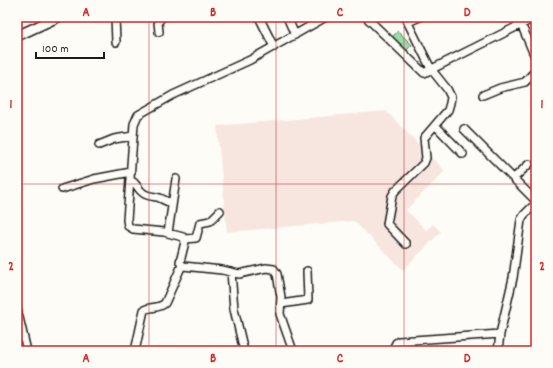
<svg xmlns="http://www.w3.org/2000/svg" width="553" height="368" font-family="Dekko,sans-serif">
  <rect width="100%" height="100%" fill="#fdfcf7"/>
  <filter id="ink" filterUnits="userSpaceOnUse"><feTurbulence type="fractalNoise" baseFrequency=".025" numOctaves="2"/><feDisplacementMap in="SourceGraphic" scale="8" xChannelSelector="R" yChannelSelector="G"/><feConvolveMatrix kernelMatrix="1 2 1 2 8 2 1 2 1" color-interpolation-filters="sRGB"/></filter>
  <g filter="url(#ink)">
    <path fill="#f7e5e0" d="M386,111l59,60 -39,39 20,20 7,-6 8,8 -38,38 -49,-49 -127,11 -10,-106z"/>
    <path fill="#9adca6" stroke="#5b7c61" d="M398,31l14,14 -7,7 -14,-14z"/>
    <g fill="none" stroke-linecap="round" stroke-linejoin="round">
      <defs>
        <path id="minor" d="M115,17l1,25
          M259,17l15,30
          M287,17l8,18
          M366,17l58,56 112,-56
          M405,17l26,52 16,20 4,8 -1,6 -2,7 -24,28 2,20 -2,5 -29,28 -3,5 -5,28 19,20
          M518,17l18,42
          M408,22l12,-5
          M159,32l-1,-10 4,-5
          M483,95l17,-7 25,-6 11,-12
          M435,125l28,29
          M464,129l72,72
          M99,145l15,-6 19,-3
          M514,178l15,-14
          M130,180c8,4 6,7 12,12 5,5 12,4 18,6 4,2 7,4 12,5
          M62,189l32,-10 37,-7
          M168,233l8,-54
          M185,239l11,-1 4,-15 10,-2 10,-10
          M231,272l3,37 10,42
          M281,304l27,-4 -1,-29
          M17,309l10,42
          M135,351l9,-41c7,-4 15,-1 21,-7l17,-38
          M293,351l-13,-37 1,-17 -4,-23 -3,-5 -8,-1 -27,6 -17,-4 -39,-4 -3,-4 5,-20 -2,-5 -19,-5 -31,-3 -5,-3 -1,-6 7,-96 4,-9 35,-20 77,-35 76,-43
          M392,351l4,-8 3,-2 101,-7
          M498,351l2,-17 13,-56 8,-58 3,-5 12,-12"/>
        <path id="major" d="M17,36l41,-19"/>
      </defs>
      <use href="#minor" stroke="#1c1c1c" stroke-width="10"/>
      <use href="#major" stroke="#1c1c1c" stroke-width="12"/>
      <use href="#minor" stroke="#fdfcf7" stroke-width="7"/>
      <use href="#major" stroke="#fdfcf7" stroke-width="9"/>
    </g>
  </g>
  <path fill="none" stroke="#d62828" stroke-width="1" stroke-opacity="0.55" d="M149,17v334M276,17v334M404,17v334M17,184h519"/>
  <rect width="553" height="368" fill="none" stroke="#fdfcf7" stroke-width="44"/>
  <path d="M36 52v6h68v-6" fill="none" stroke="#1c1c1c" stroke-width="2"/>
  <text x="42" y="52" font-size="12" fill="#1c1c1c" stroke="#fdfcf7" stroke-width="3" paint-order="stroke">100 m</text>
  <rect x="22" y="22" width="509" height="324" fill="none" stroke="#d62828" stroke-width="1.5"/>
  <g font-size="13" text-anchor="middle" font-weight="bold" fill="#d62828">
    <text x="86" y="16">A</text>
    <text x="213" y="16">B</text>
    <text x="340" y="16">C</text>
    <text x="467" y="16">D</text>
    <text x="11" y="108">1</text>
    <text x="542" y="108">1</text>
    <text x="11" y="270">2</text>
    <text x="542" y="270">2</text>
    <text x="86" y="362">A</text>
    <text x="213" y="362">B</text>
    <text x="340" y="362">C</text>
    <text x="467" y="362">D</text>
  </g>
</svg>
